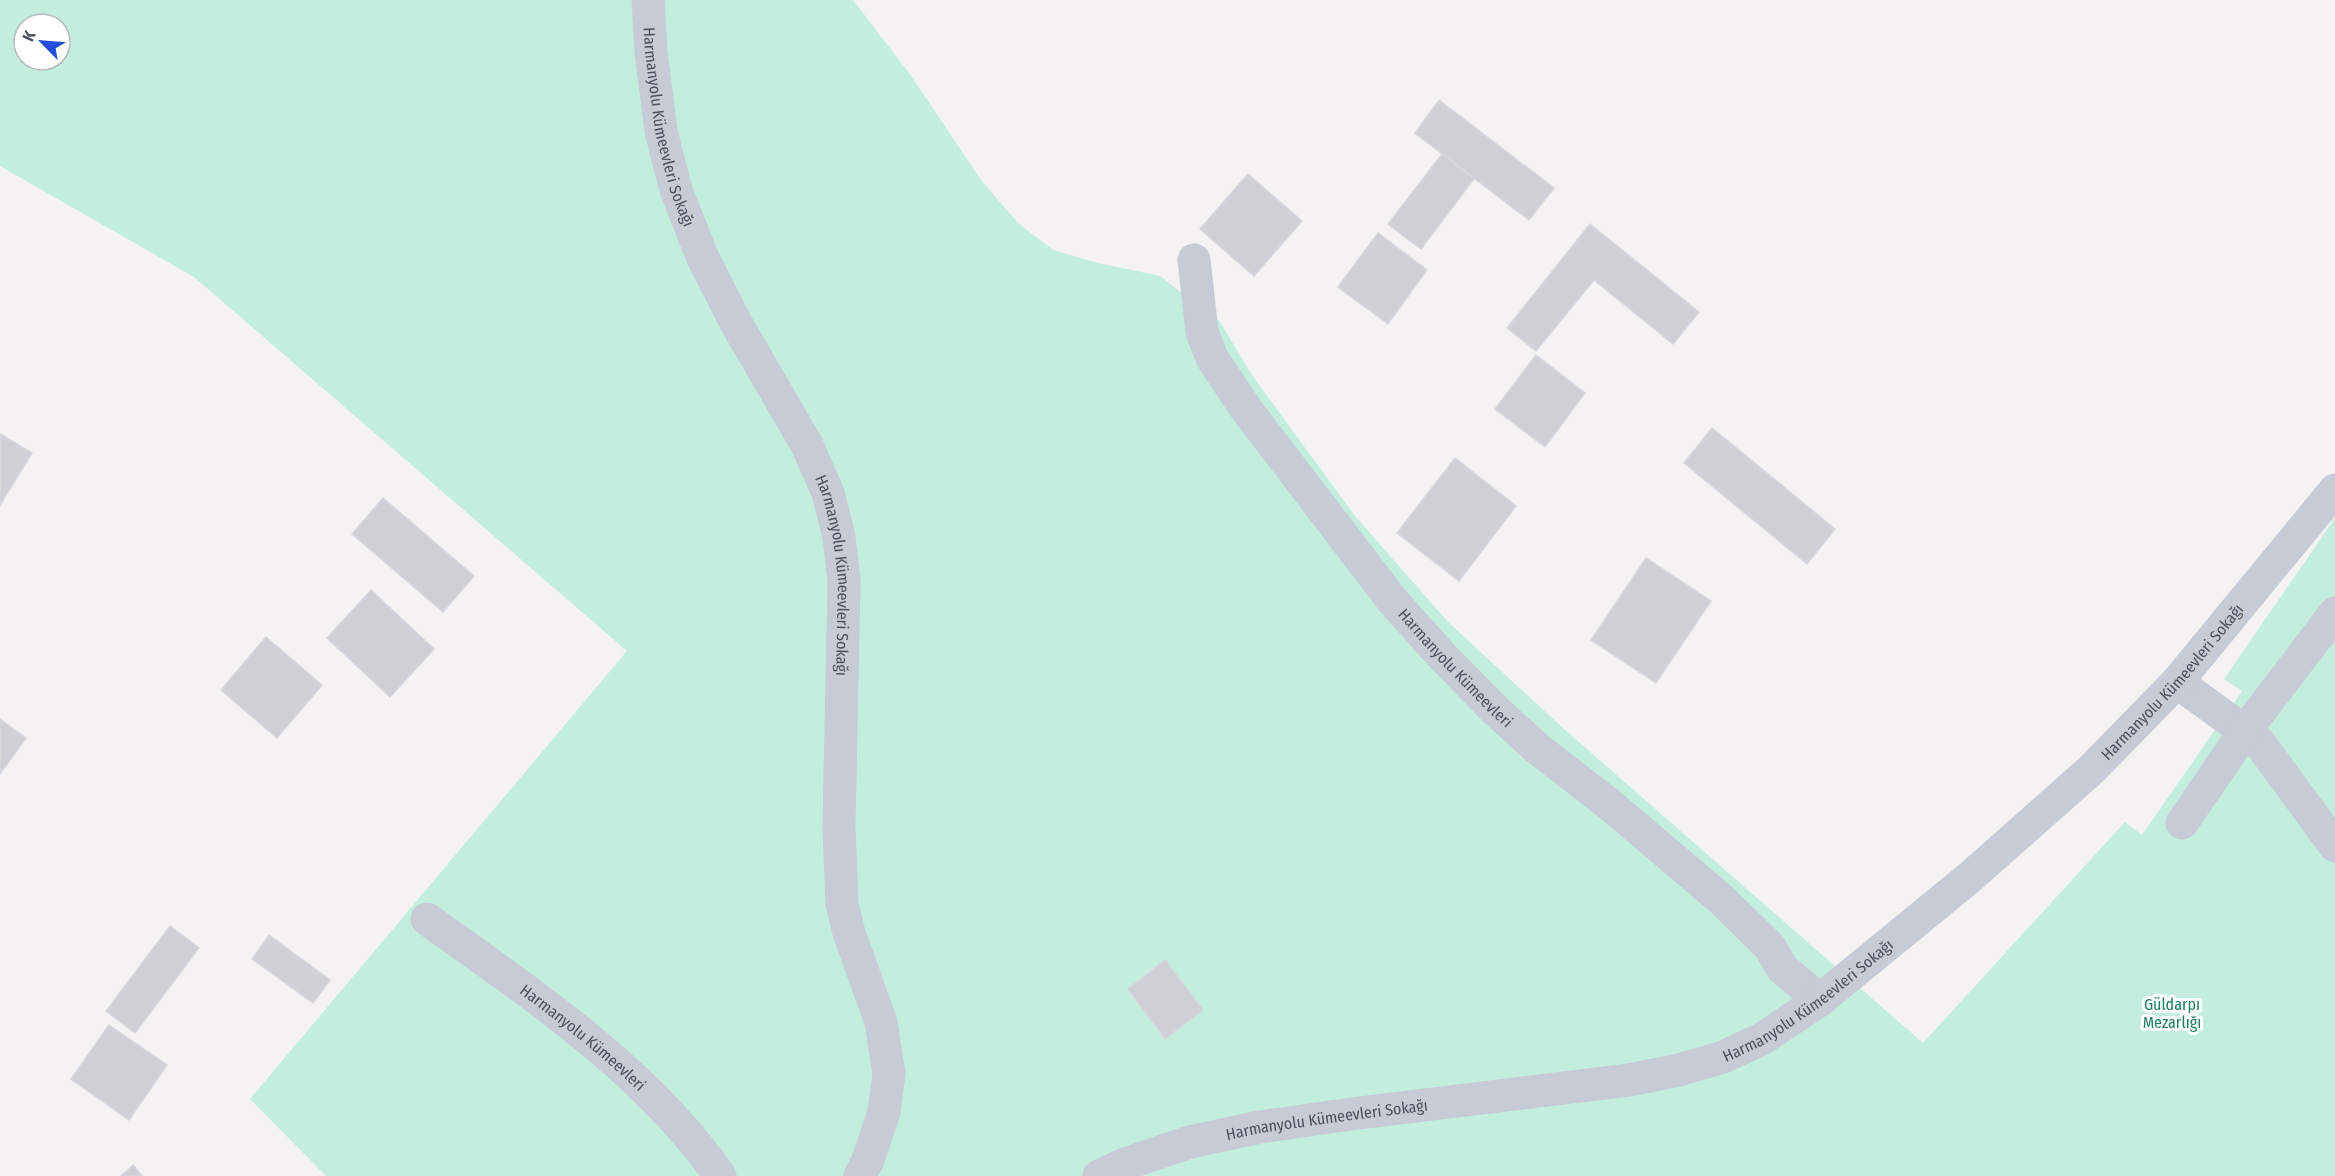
<svg xmlns="http://www.w3.org/2000/svg" width="2335" height="1176" font-family="'Fira Sans Condensed',sans-serif">
  <rect width="100%" height="100%" fill="#f4f2f2"/>
  <path fill="#c3eedd" fill-rule="evenodd" d="M0,0h853l56,73 72,107 37,43 35,27 45,13 62,13 60,46 32,53 103,141 93,106 116,107 359,314 202,-221 17,13 100,-144 -18,-12 111,-161v658h-2009l-76,-77 377,-448 -433,-374 -194,-111zM24,24h36v36h-36z"/>
  <path fill="#cfd0d5" stroke="#d6d6dc" stroke-width="1.5" d="M1439,100l115,88 -25,32 -114,-87z
    M1442,154l32,25 -53,70 -33,-25z
    M1248,174l54,47 -48,55 -54,-47z
    M1590,224l109,88 -26,32 -79,-64 -58,71 -29,-23z
    M1378,233l49,37 -39,54 -50,-37z
    M1536,355l49,38 -40,54 -50,-38z
    M1712,428l123,101 -28,35 -123,-101z
    M0,434l32,19 -32,52z
    M1455,458l61,48 -57,75 -62,-48z
    M383,498l91,78 -31,36 -91,-78z
    M1646,558l65,43 -55,82 -65,-43z
    M371,590l63,59 -44,48 -63,-59z
    M266,637l56,48 -45,53 -56,-48z
    M0,719l26,19 -26,36z
    M170,926l29,22 -64,85 -29,-22z
    M269,935l61,45 -17,23 -61,-44z
    M1165,960l38,50 -38,29 -37,-50z
    M109,1025l58,40 -38,55 -58,-41z
    M133,1165l9,11h-21z"/>
  <g fill="none" stroke-linecap="round" stroke-linejoin="round">
    <g stroke="#c6cbd5" stroke-width="33">
      <path id="s1" d="M648,0l3,52 10,79 15,59 26,66 34,67 71,122 21,48 11,44 5,43 -5,247 3,77 7,29 32,89 8,52 -5,38 -16,48 -8,16"/>
      <path id="s2" d="M1194,260l8,72 10,26 34,51 146,191 51,57 51,52 44,40 71,55 113,96 48,47 12,21 38,32"/>
      <path d="M2177,682l81,59 77,105"/>
      <path d="M2182,823l63,-92 90,-118"/>
      <path id="s3" d="M427,919c104,75 218,150 293,257"/>
      <path id="s4" d="M1099,1176l26,-12 65,-22 70,-15 91,-13 278,-34 50,-10 44,-13 39,-18 58,-39 149,-122 122,-108 86,-88 158,-192"/>
    </g>
  </g>
  <g text-anchor="middle" dominant-baseline="central" stroke-width="6" stroke-linejoin="round" paint-order="stroke">
    <g font-size="16" fill="#4a505e" stroke="#fff">
      <text stroke="none"><textPath href="#s1" startOffset="129">Harmanyolu Kümeevleri Sokağı</textPath></text>
      <text stroke="none"><textPath href="#s1" startOffset="615">Harmanyolu Kümeevleri Sokağı</textPath></text>
      <text stroke="none"><textPath href="#s2" startOffset="495">Harmanyolu Kümeevleri</textPath></text>
      <text stroke="none"><textPath href="#s4" startOffset="1226">Harmanyolu Kümeevleri Sokağı</textPath></text>
      <text stroke="none"><textPath href="#s4" startOffset="740">Harmanyolu Kümeevleri Sokağı</textPath></text>
      <text stroke="none"><textPath href="#s3" startOffset="196">Harmanyolu Kümeevleri</textPath></text>
      <text stroke="none"><textPath href="#s4" startOffset="236">Harmanyolu Kümeevleri Sokağı</textPath></text>
    </g>
    <g font-size="16" fill="#1d7d61" stroke="#fff">
      <text x="2172" y="1004">Güldarpı<tspan x="2172" dy="18">Mezarlığı</tspan></text>
    </g>
  </g>
  <g transform="translate(42 42) rotate(295)"><circle r="28" fill="#ffffff" stroke="#b7b9bf" stroke-width="1.5"/>
  <path d="M0-4.5L10 22L0 15L-10 22Z" fill="#244ddc"/>
  <text y="-9" font-size="16" font-weight="bold" text-anchor="middle" fill="#4a505e">K</text>
  </g>
</svg>
